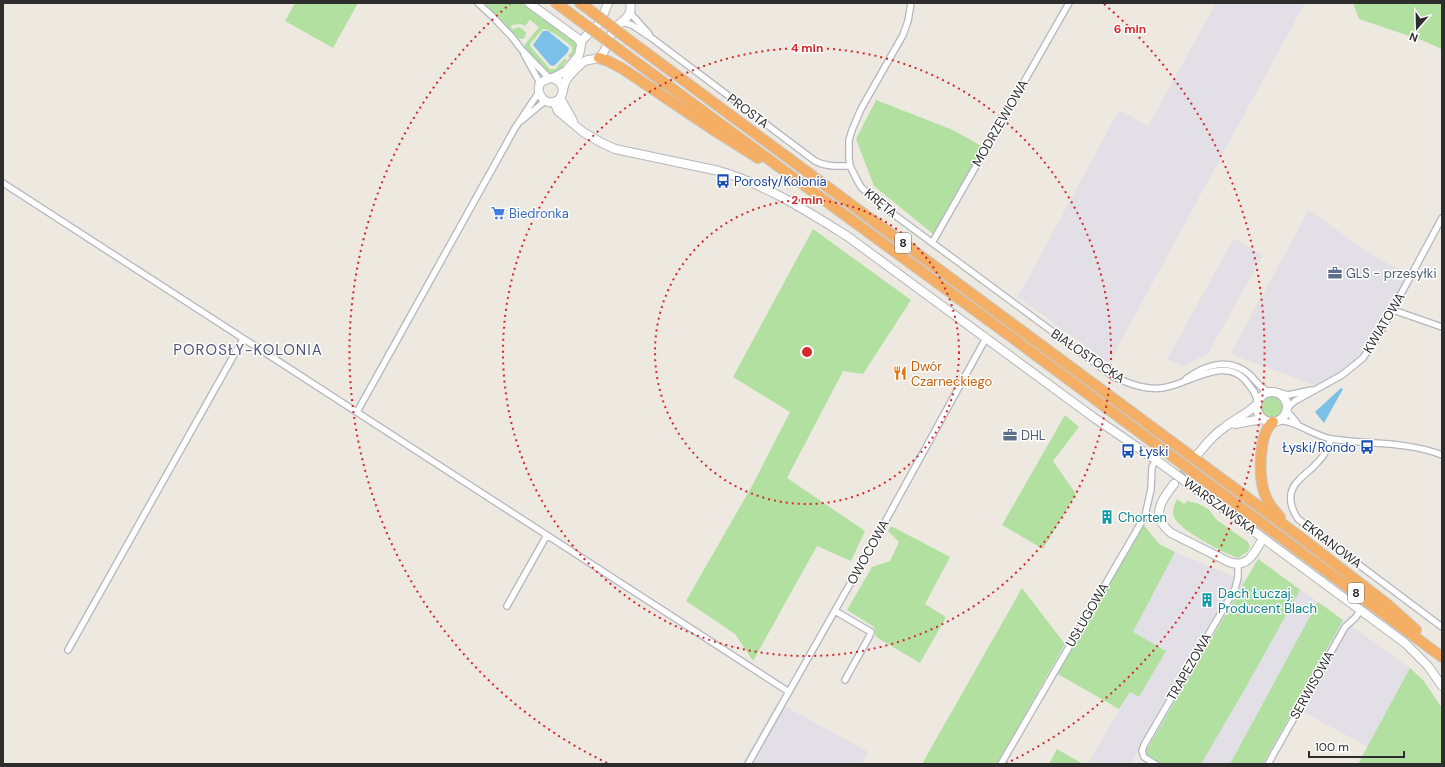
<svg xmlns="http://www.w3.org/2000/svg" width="1445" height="767" font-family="'DM Sans',sans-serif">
  <rect width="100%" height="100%" fill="#ede9e0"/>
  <path fill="#e2e0e6" d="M1216,3h89l-196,360 -91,-66 101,-187 29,16z
    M1309,210l63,45 36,19 -36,66 -19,23 -23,15 -16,7 -84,-31z
    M1234,238l29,17 -54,97 -25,15 -17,-8z
    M1175,552l70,29 13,-22 152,109 -42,79 -73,-40 -32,57h-103l-22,-13 -7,13 -43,-1 42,-71 9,5 27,-46 -33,-19z
    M777,702l92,50 -7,12h-120z"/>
  <path fill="#b1e0a1" d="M295,3h63l-25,45 -48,-27z
    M484,3h39l53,39 2,8 -2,5 -6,3 -2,-2 4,-5v-4c-8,-7 -19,-16 -29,-18l-13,15v2l20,23h5l10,-11 2,3 -4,4 -1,5c-2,1 -3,3 -6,3 -13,3 -25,-17 -32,-26l2,-4 13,-16 -9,-7 -5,6 -4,-2 -9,1 -1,3 2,1 6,-2 7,5 -1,5 -2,2h-5z
    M1353,3h89v46l-21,-9 -62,-21z
    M876,100l77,30 32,18 -52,86 -59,-48 -18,-47z
    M813,229l98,71 -48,74 -20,-3 -56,107 78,53 -14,30 -34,-15 -64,115 -18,-27 -49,-33 66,-115 38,-74 -57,-35z
    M1261 407a11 11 0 1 1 22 0a11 11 0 1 1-22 0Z
    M1065,415l14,12 -26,34 23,33 -33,55 -41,-24z
    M1177,499l7,5 3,-3 10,2 11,6 9,11 31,22 2,5 -3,5 -9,6c-14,-5 -55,-26 -63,-39 -4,-7 -1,-13 2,-20z
    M1143,524l16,20 16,8 -42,80 33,19 -27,46 -9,-5 -11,17 -63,-36z
    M891,526l59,31 -25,47 21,13 -26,46 -44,-26 -2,-10 -27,-17 25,-43 18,-6 9,-19 -11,-11z
    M1258,559l42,31 -54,97 -45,77h-41l-14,-9 1,-6z
    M1022,588l43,56 -68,120h-75z
    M1318,602l25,18 -80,144h-33z
    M1410,668l13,12 19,28v56h-84z
    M1057,749l26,15h-34z"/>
  <path fill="#7bc1e7" d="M543,31h5l21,17 -1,4 -14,14 -4,-1 -17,-20z
    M1341,388l2,1 -19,34 -9,-11z"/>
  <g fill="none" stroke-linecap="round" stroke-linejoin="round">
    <path stroke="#c7c3bc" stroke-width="8" stroke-dasharray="8 4" stroke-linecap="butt" d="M1174,484l23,-30"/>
    <defs>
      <path id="street" d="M478,3l15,14 19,20 10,13 27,28
        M911,3l-3,18 -5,14 -42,74 -9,21 -3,10v18l1,8 7,14 4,7 16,15 237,175c16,7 31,13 48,11 27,-3 65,-36 87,-3 4,5 8,10 8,16
        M631,11l1,4 17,19
        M622,22l10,3 21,14 162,122c11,6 23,5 35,5
        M524,54l16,29
        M521,121l24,-20
        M3,183l786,509
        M932,243l137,-240
        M1393,310l49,17
        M1186,379c20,-15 44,-22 64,-4 6,6 10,13 19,17
        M1277,392l11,3 24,-5
        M1287,408l8,-7 47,-26 21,-17 18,-27 61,-113
        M1287,411l10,12
        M357,412l158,-284 24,-36
        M1277,421c15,-3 38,16 55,18 38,6 74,2 110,16
        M1331,439c-3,10 -8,19 -16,26 -5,6 -11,9 -16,15 -12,11 -10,26 -1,39l144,108
        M507,606l40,-71
        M835,611l36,21 -2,5 -24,43
        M68,650l175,-311
        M748,764l132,-233 106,-193
        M1001,764l144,-248 6,-27 1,-22 4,-7
        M1155,764l-11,-7 -2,-6 2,-6 91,-156 3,-12v-13
        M1268,764l77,-137 11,-10 4,-7"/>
      <path id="secondary" d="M529,3l48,35 4,5
        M553,78l13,-7 13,-16 3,-15 18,-17 8,-20
        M563,89c-2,-8 -7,-11 -14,-11l-9,5c-5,11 6,25 18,17 6,-4 4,-11 7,-17 1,-3 4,-7 7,-10 4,-4 10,-12 16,-13 4,-1 8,0 12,-3 6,-4 8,-20 14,-27 6,-9 20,-13 16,-27
        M560,98l13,23
        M554,102l4,9 25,21 19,11 13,6 104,22c46,13 88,40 128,65l246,181 63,43 107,78 142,105 23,23 14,20
        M1257 407a15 15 0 1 1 30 0a15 15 0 1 1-30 0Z
        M1235,424l27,-5
        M1198,454c8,-10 16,-20 27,-27 10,-8 22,-13 31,-22
        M1174,484c-13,16 -24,32 -3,49l58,29c19,7 26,-10 34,-24"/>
      <path id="highway" d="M556,3l23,17
        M580,3l7,5
        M629,40l670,496 88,68 29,26
        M621,51l397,291 424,315
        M599,58l9,3 15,8 92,62 43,27
        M1273,422c-15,12 -15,58 -7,75 3,8 9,14 14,20"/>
    </defs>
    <use href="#street" stroke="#b4b5bf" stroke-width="8"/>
    <use href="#secondary" stroke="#b4b5bf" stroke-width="10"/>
    <use href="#highway" stroke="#c8c8c8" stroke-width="12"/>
    <use href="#street" stroke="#fff" stroke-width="5.5"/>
    <use href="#secondary" stroke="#fff" stroke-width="8"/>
    <use href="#highway" stroke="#f4af65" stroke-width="10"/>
    <defs>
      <path id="highway-bridge" d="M587,8l42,32
        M579,20l42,31"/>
    </defs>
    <use href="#highway-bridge" stroke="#c8c8c8" stroke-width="12" stroke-linecap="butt"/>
    <use href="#highway-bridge" stroke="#f4af65" stroke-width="10"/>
  </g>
  <g fill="none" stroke="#d62828" stroke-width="2" stroke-dasharray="2 4">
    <circle cx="807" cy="352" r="152"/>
    <circle cx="807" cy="352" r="304"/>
    <path d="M607 763A457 457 0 0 1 510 4M1104 4A457 457 0 0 1 1007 763"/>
  </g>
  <defs>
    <symbol id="bus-bare" viewBox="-9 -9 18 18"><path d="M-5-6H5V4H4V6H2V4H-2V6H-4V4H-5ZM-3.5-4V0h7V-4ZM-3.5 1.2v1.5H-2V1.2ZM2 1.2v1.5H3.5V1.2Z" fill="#1a4fb4" stroke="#fff" stroke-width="2.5" paint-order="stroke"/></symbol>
    <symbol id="supermarket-bare" viewBox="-9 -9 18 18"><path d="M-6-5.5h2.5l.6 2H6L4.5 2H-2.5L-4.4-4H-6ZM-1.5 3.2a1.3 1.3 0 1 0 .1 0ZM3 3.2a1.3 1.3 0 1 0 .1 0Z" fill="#3f7fe0" stroke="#fff" stroke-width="2.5" paint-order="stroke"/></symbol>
    <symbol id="office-bare" viewBox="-9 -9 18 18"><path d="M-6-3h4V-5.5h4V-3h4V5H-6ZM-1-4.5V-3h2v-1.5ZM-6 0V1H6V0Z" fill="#5c6f8a" stroke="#fff" stroke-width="2.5" paint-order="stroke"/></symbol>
    <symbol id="restaurant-bare" viewBox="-9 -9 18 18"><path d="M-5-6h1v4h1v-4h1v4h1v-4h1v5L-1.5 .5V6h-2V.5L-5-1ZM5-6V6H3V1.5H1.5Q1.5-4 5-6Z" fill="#e8710a" stroke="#fff" stroke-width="2.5" paint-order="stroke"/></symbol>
    <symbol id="building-bare" viewBox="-9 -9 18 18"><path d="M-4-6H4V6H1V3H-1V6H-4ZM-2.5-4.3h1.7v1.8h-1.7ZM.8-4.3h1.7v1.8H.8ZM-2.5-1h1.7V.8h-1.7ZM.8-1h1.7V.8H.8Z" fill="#0f9aa8" stroke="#fff" stroke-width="2.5" paint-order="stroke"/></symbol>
  </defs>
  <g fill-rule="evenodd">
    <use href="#bus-bare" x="713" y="171" width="20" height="20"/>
    <use href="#supermarket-bare" x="488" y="203" width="20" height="20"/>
    <use href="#office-bare" x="1325" y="263" width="20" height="20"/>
    <use href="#restaurant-bare" x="890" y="363" width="20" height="20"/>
    <use href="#office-bare" x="1000" y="425" width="20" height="20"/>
    <use href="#bus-bare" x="1357" y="437" width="20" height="20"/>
    <use href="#bus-bare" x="1118" y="441" width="20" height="20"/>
    <use href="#building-bare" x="1097" y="507" width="20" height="20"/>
    <use href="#building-bare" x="1197" y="590" width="20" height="20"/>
  </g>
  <g text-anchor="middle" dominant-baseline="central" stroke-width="3" stroke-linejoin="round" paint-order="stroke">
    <g fill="#fff" stroke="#6c6c6c" stroke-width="1">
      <rect x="895" y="233" width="16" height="20" rx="3"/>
      <rect x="1348" y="583" width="16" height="20" rx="3"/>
    </g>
    <g font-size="12" font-weight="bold" fill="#2d2d2d">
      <text x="903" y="243">8</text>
      <text x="1356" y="593">8</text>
    </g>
    <g font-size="13" fill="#2d2d2d" stroke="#fff">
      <text transform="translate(748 111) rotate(37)">PROSTA</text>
      <text transform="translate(1000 123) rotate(-60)">MODRZEWIOWA</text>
      <text transform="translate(881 203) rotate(39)">KRĘTA</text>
      <text transform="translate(1384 323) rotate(-59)">KWIATOWA</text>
      <text transform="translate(1088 356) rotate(34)">BIAŁOSTOCKA</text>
      <text transform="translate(1220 506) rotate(36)">WARSZAWSKA</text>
      <text transform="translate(1332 544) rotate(37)">EKRANOWA</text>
      <text transform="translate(868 552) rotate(-61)">OWOCOWA</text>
      <text transform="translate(1087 615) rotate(-60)">USŁUGOWA</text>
      <text transform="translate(1189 667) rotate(-60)">TRAPEZOWA</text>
      <text transform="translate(1312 685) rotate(-61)">SERWISOWA</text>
    </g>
    <g font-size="13" fill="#164399" stroke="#fff" text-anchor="start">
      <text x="734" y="181">Porosły/Kolonia</text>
      <text x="1356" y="447" text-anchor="end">Łyski/Rondo</text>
      <text x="1139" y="451">Łyski</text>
    </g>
    <g font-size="13" fill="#366cbe" stroke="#fff" text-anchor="start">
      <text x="509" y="213">Biedronka</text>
    </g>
    <g font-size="13" fill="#4e5e75" stroke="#fff" text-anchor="start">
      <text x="1346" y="273">GLS - przesyłki</text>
      <text x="1021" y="435">DHL</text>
    </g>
    <g font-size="13" fill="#c56008" stroke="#fff" text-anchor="start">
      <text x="911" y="366">Dwór<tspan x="911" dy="15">Czarneckiego</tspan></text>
    </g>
    <g font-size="13" fill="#0d838f" stroke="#fff" text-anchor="start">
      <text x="1118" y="517">Chorten</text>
      <text x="1218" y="593">Dach Łuczaj.<tspan x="1218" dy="15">Producent Blach</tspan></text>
    </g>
    <g font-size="15" letter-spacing="1" fill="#4f537b" stroke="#fff">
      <text x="248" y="350">POROSŁY-KOLONIA</text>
    </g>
  </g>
  <circle cx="807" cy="352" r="6" fill="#d62828" stroke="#fff" stroke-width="2"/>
  <g font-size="12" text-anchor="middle" font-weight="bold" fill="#d62828" stroke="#fff" stroke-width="3" stroke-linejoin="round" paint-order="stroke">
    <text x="1130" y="33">6 min</text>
    <text x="807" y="52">4 min</text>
    <text x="807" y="204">2 min</text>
  </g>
  <rect width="1445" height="767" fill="none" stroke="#2d2d2d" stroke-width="8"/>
  <g transform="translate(1417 28) rotate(200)" stroke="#ffffff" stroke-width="3" paint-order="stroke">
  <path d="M0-3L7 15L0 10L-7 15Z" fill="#2d2d2d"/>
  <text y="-6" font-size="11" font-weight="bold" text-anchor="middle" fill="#2d2d2d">N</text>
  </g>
  <path d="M1309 751v6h95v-6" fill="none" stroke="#2d2d2d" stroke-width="2"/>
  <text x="1315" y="751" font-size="12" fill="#2d2d2d" stroke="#ffffff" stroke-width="3" paint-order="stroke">100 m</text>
</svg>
